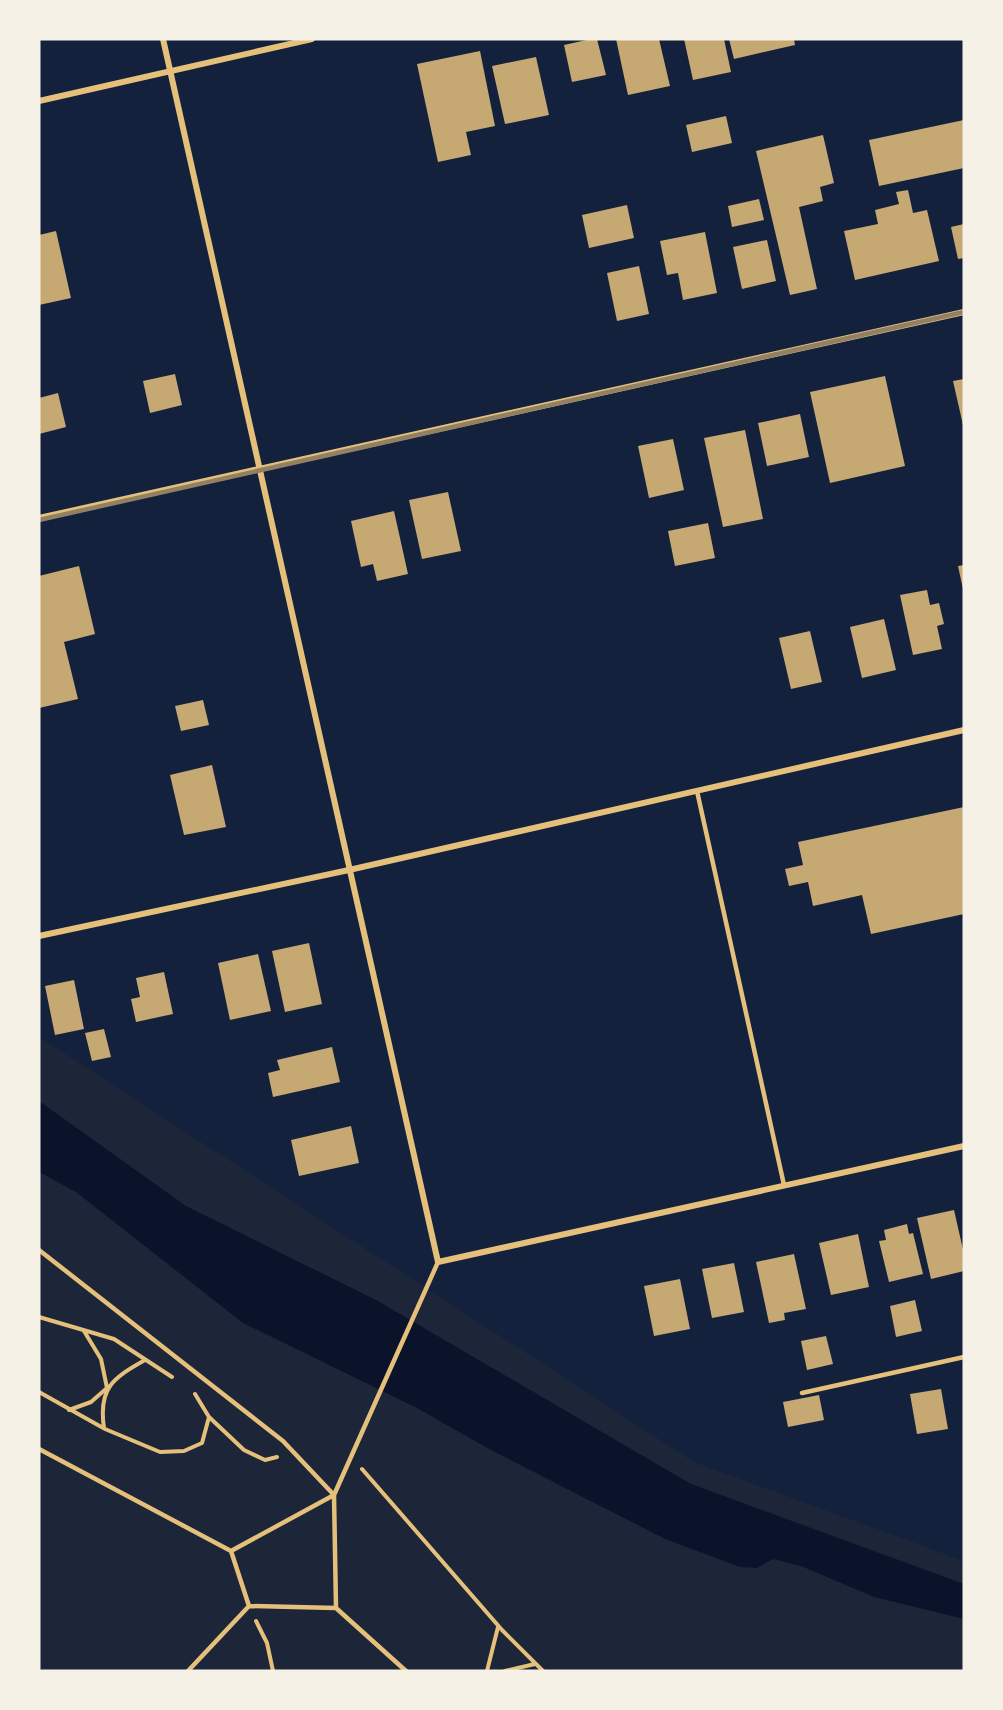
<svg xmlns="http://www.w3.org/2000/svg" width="1003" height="1710" font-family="'Work Sans',sans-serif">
  <rect width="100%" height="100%" fill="#14213d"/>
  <path fill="#1d2539" d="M39,1037l655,425 270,99v110h-925z"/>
  <path fill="#0b132b" d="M39,1101l147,105 190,94 315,184 273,100v35l-90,-22 -73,-31 -28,-7 -16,9 -17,-1 -75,-28 -176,-90 -72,-41 -174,-85 -167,-131 -37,-20z"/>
  <path fill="#c6a872" d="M591,39h6l9,36 -34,7 -8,-37z
    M616,39h43l11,47 -42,9z
    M684,39h40l7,33 -38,8z
    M729,39h65l1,6 -61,14z
    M480,51l15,75 -29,6 5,23 -33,7 -21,-98z
    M536,57l13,58 -44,9 -13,-58z
    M726,116l6,27 -40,9 -6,-27z
    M964,120v48l-85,18 -10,-46z
    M823,135l11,48 -14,4 3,14 -24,6 18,82 -27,6 -34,-144z
    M908,190l5,23 14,-3 12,51 -84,19 -11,-49 34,-7 -3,-14 24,-6 -3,-12z
    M759,199l5,21 -32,7 -4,-21z
    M627,205l7,33 -45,10 -7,-33z
    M964,224v34l-6,1 -7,-32z
    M56,231l15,67 -32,7v-70z
    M705,232l12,61 -34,7 -5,-27 -11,2 -7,-34z
    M767,240l9,41 -34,8 -9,-42z
    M639,266l10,48 -32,7 -10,-48z
    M175,374l7,31 -32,8 -7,-32z
    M885,376l20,90 -75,17 -20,-91z
    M964,379v46h-1l-10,-44z
    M58,393l8,34 -27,7v-36z
    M800,414l9,43 -42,9 -9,-43z
    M745,430l18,89 -40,8 -19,-89z
    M673,439l11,51 -35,8 -11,-52z
    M448,492l13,59 -39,8 -13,-59z
    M394,511l14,63 -31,7 -4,-17 -12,3 -10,-46z
    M708,523l7,35 -40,8 -7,-35z
    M964,565v24h-1l-5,-23z
    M79,566l16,68 -31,8 14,57 -39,9v-132z
    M927,590l3,15 9,-2 5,21 -7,2 5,23 -29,6 -13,-60z
    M884,619l12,51 -34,8 -12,-51z
    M810,631l12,51 -31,7 -12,-51z
    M203,700l6,25 -28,6 -6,-25z
    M212,765l14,62 -42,8 -14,-60z
    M964,807v107l-93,20 -9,-39 -49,11 -5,-24 -19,4 -4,-17 18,-4 -5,-23z
    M309,943l13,61 -37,8 -13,-61z
    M258,954l13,57 -41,9 -12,-57z
    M164,972l9,42 -37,8 -5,-23 9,-2 -4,-19z
    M74,980l10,49 -29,6 -10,-49z
    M104,1029l7,28 -19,4 -7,-28z
    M332,1047l8,35 -67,15 -5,-24 12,-3 -3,-10z
    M351,1126l8,37 -60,13 -8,-36z
    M954,1210l10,44v17l-33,8 -14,-61z
    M907,1224l2,10 4,-1 10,41 -34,8 -10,-41 7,-1 -2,-10z
    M858,1234l11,53 -38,8 -12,-52z
    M794,1254l12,55 -22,4 1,7 -16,3 -13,-61z
    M734,1263l10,49 -32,6 -10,-49z
    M680,1279l10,50 -36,7 -10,-50z
    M915,1300l7,31 -26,6 -6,-31z
    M826,1336l7,28 -26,6 -6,-29z
    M941,1389l7,40 -31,5 -7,-40z
    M819,1395l5,25 -36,7 -5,-25z"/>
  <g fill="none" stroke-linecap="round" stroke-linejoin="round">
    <path stroke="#e5c07b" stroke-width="4" d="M39,1317l75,22 58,38
      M39,1392l66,37 55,23 24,-1 18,-8 7,-26 -14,-23
      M69,1410l22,-8 16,-14 -6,-29 -17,-28
      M209,1417l35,33 21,10 12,-3
      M104,1428c-6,-40 9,-50 41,-68
      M362,1469l140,161 41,41
      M256,1621l11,22 6,28
      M487,1671l11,-44
      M505,1671l30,-7"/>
    <path stroke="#e5c07b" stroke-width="4.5" d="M697,791l87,394
      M39,1250l244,191 51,54 104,-233
      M802,1393l162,-36
      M39,1449l192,102 18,55 87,2 -2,-113 -103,56
      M336,1608l70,63
      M188,1671l61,-65"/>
    <path stroke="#e5c07b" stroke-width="6" d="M163,39l275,1223 526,-116
      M39,101l273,-62
      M39,518l925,-206
      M39,936l310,-66 615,-140"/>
    <path stroke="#918062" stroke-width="4.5" d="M39,520l925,-208"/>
  </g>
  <rect width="1003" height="1710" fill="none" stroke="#f6f1e7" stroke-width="81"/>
</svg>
